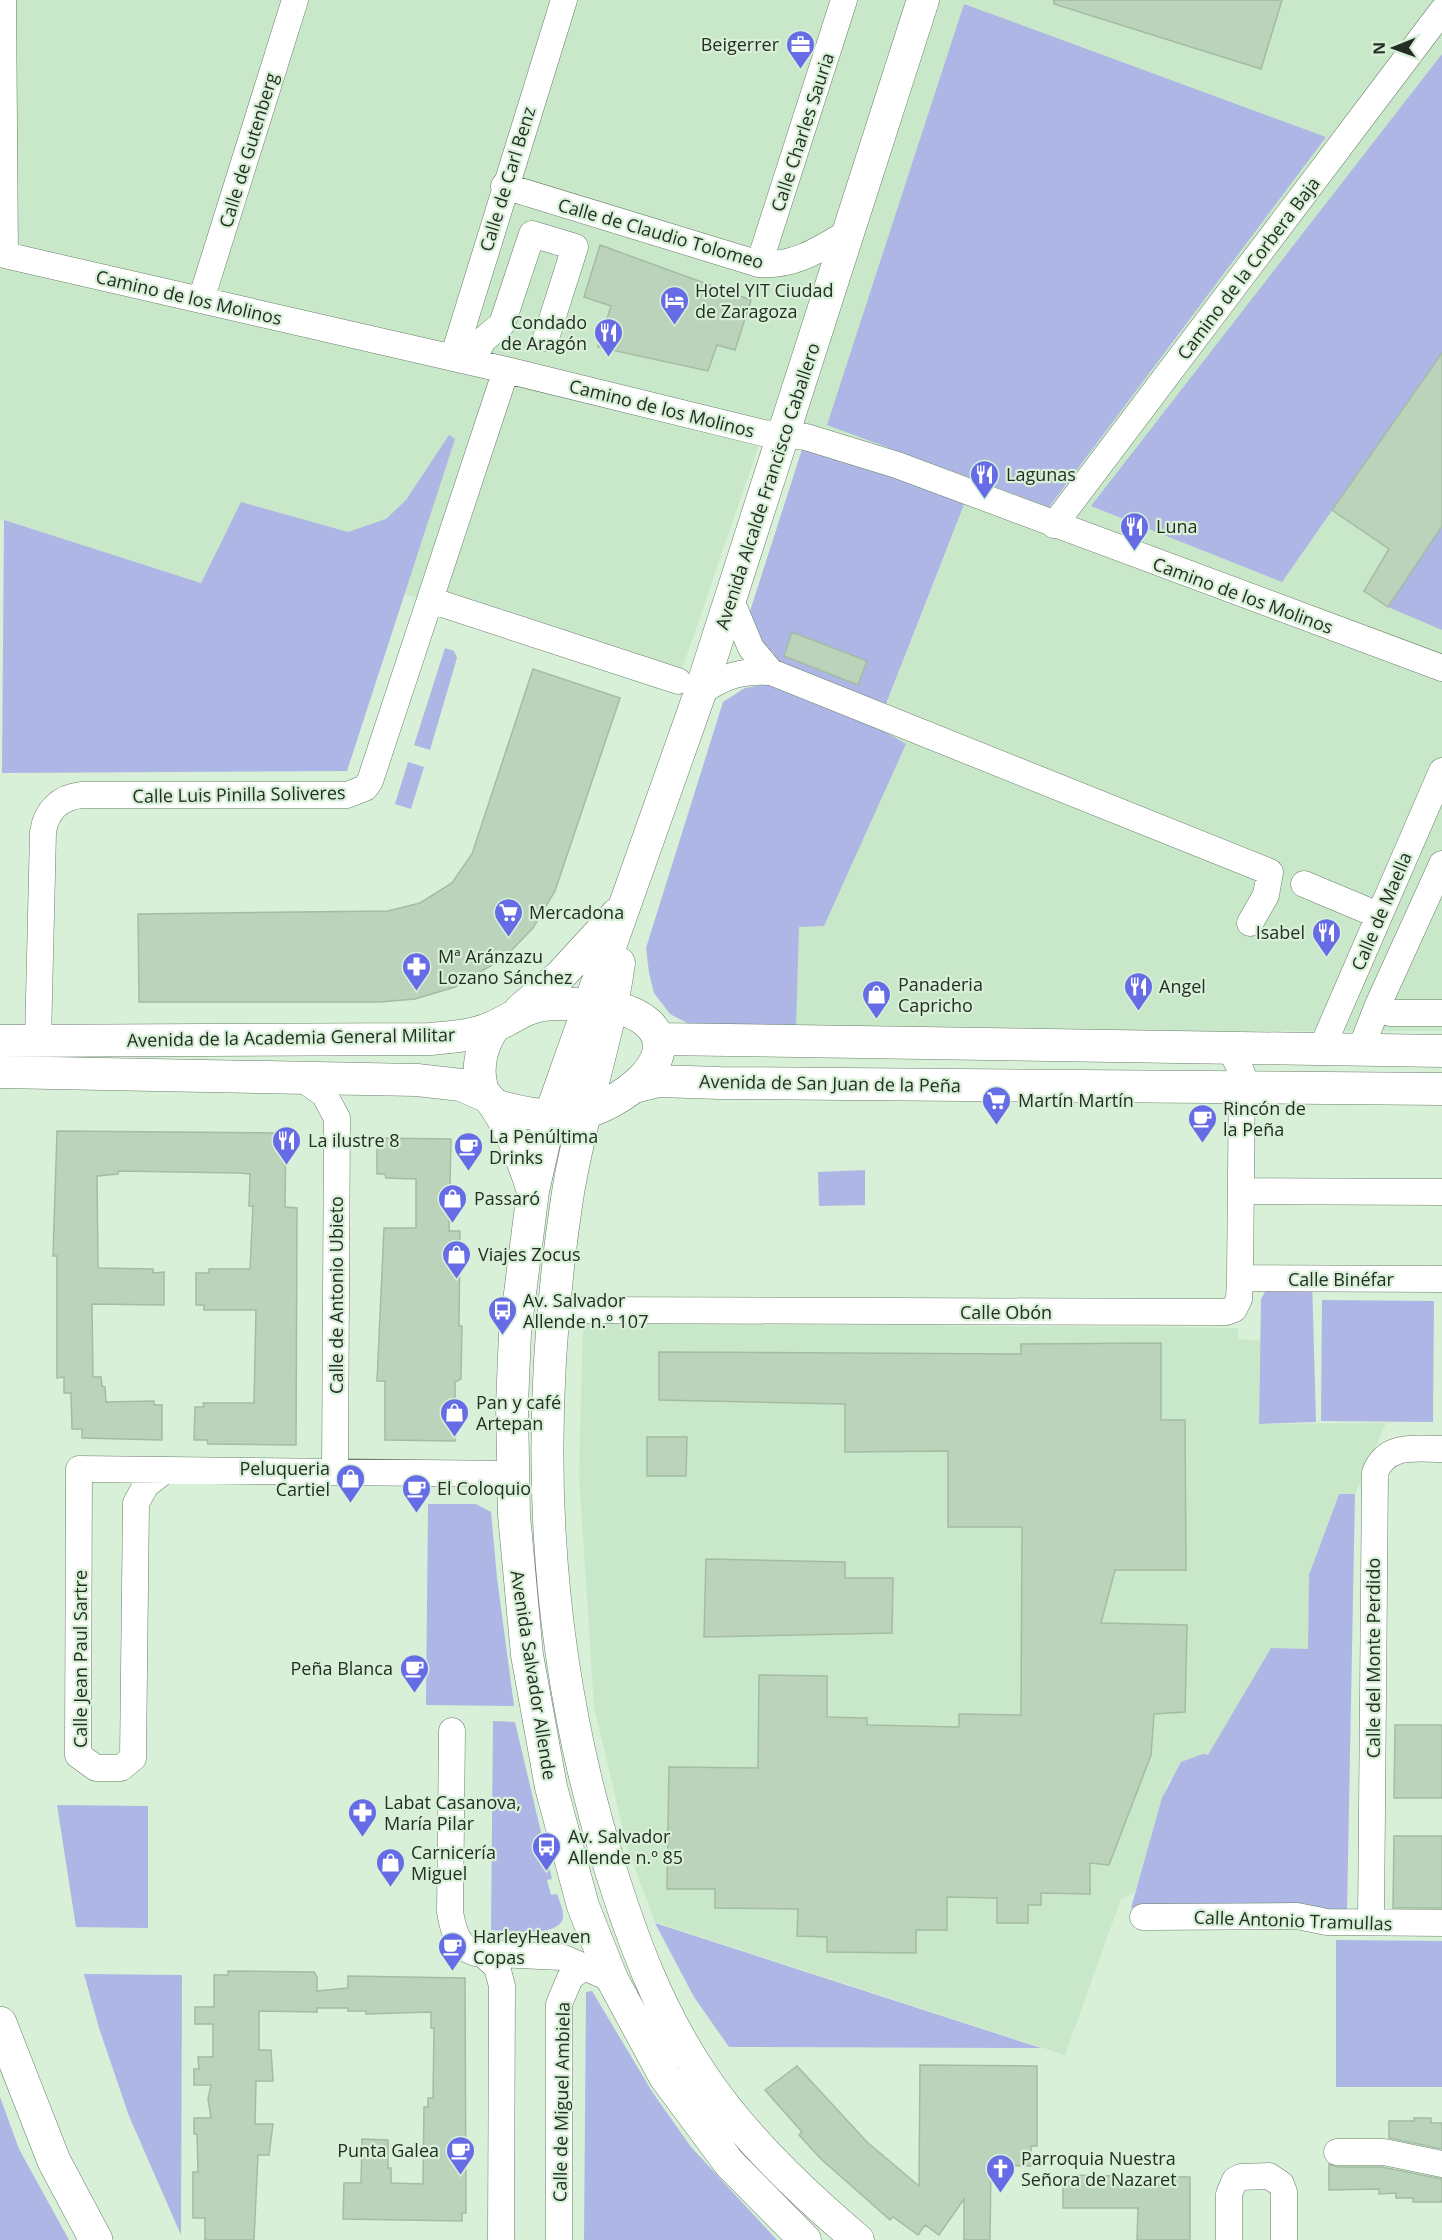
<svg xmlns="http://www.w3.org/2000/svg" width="1442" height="2240" font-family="'Open Sans',sans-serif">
  <rect width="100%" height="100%" fill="#d8f0d7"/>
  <path fill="#c9e7c9" d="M0,0h1442v1031l-646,1 3,-105 107,-183 -29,-16 92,-235 -206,-60 -85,248 -274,-87 -174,-70 -29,59 -201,-64z
    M583,1323l655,5v11l22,2 -1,83 127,-1 -31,71 -17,1 -29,80 -1,74 -37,-1 -63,108 -40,26 -33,110 -14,7 -56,156 -410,-133 -28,-76 -33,-139 -15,-232z"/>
  <path fill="#aeb6e5" d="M964,4l362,133 -277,370 -222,-82z
    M1442,54v299l-160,229 -191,-76z
    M449,435l6,4 -108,332 -345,2 2,-253 197,63 40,-81 107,30 38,-13 20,-19z
    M806,437l163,55 -92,235 29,17 -82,182 -25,1 -3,105 -101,-5 -25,-13 -16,-21 -5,-20 -3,-25 77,-246 22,-14 21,-4 8,-31 -31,-20z
    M1442,526v104l-54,-23z
    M445,648l9,3 3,7 -27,92 -16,-5z
    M408,762l16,5 -13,42 -16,-5z
    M865,1170v35l-46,1 -1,-34z
    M1273,1278l39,1 4,143 -57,2 2,-125z
    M1322,1300l112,1 -1,121 -112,-1z
    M1339,1494h16l-8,415 -216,-1 31,-110 19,-36 22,-8 5,1 63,-107 37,1 1,-74z
    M428,1504h48l15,8 6,66 17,128 -88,-1z
    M493,1721l22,1 37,157 -5,1 4,15 6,-1c2,6 7,17 6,24 -4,20 -57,13 -72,12z
    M57,1805l91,1v122l-72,-1z
    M655,1923l386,125 -312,-1 -35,-50z
    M1336,1940l106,1v146h-106z
    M84,1974l98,1 -1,260 -52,-119 -30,-88z
    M592,1991l61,102 38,54 86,93h-193l2,-248z
    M0,2097l19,52 50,91h-69z"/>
  <path fill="#bbd3bb" stroke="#a4bba4" stroke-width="1.5" d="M1054,0h228l-21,69 -207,-65z
    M600,245l151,55 -16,50 -18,-5 -9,26 -110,-24 13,-41 -27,-9z
    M1442,353v173l-54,81 -24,-16 25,-42 -57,-39z
    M792,632l75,29 -9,24 -74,-29z
    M533,669l87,29 -65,193 -22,37 -29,30 -49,29 -40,12 -35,3h-241l-1,-88 250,-3 32,-8 32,-20 20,-29z
    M57,1131l229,2 -1,74 12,1 -1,237 -88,-1 -1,-4h-13l1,-33h9l-1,-4h51l2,-93h-52v-5h-8v-32h13v-4h41l3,-63h-4l1,-32 -11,-1 -121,-2v3l-21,2 1,92 55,1v4l11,-1v33l-72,-1 1,73h8l1,9 3,1 1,15 48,-1v4h8v35l-80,-2v-9h-10l-1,-36h-7v-16l-7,1v-122h-4z
    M377,1138l74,1 -2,92h11l-1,95h3l-1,53 -6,3v59l-70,-1v-59h-8l7,-153h32v-49l-30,-1 -1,-4h-8z
    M1161,1343v77h24l1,150h-71l-14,53 86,2 -2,87 -31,2 -3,41 -42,110 -19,-2v31l-49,-1v12h-13v18h-31v-25l-50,-1v33h-31v23l-89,-1v-15l-30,-1 1,-27 -83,-1v-19h-48l2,-122 89,1 1,-93 68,1v41l40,1v7l92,2v-13l62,1 1,-188h-74v-76l-103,1v-48l-186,-4v-48l362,2v-10z
    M647,1437h40l-1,39h-39z
    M706,1559l139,3v16h48l-1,55 -188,4z
    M1395,1725h47v73h-48z
    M1394,1836h48v72h-49z
    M228,1971l86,1 3,5v14l31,-3v-12l117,2 1,235h-4v8l-119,-2 1,-36h17l1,-44 26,1v28h3v15l32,1 1,-77h4v-9h5l1,-70h-3v-16l-65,2v-3h-18v-3h-31v4l-58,-1v39h12l2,31h-17l-1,43h18l-4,31h-11l-4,85h-49v-22h-12v-46h5l-1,-38h-3v-16h17l-3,-19 3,-14h-17v-16h5l-1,-12h15v-33h-18v-17h19v-32h14z
    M920,2065l117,1v80h-6v20l-40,-1 -1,75h-26v-41l-25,36 -14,-10 -7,10 -25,-18 -3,3 -69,-61 -22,-24 3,-3 -37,-42 32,-24 70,76 52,44z
    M1414,2118h17v5h11v26l-53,-11v-17h25z
    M1329,2164l8,3h45l60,12v23h-29v-4h-17v-5l-17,1v-5l-50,1z
    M1063,2175l127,2v63h-53l1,-32h-75z"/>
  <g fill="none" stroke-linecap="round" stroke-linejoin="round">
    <defs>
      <path id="minor" d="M3,0l2,255
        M504,186l255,78c35,3 61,-15 90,-32
        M0,254l506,116 257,63 43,4 91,28 545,203
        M759,264l85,-264
        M201,300l94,-300
        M453,358l111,-358
        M472,362l11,-22 19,-16 30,-90 43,13 -29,91
        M1054,525l388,-514
        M730,598l21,50 20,24
        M430,600l248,81
        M700,693c23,-17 43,-23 71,-21l499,200 -4,23 -16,28
        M1442,864l-64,141 12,8h52
        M1304,884l74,31
        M38,1040l5,-208c3,-21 17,-35 39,-37h265l18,-7 5,-7 136,-411
        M1321,1050l121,-279
        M1360,1051l18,-46
        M304,1080l20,14 13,24 -2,354
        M1241,1191l201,1
        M1240,1278l202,1
        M554,1310l672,2 8,-3 5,-10 1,-21 2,-205 -8,-17 -8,-7
        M164,1471l-18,14 -10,18 -3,255 -12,10h-25l-18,-13 1,-286 433,5
        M452,1731l-2,181c3,17 7,35 25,41l86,4 51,22
        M1143,1917l154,-1 30,6 115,1
        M1371,1922l4,-449c11,-30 40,-24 67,-24
        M484,1955l13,12 5,19 -1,254
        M1337,2152h47l58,12
        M559,2240v-236l11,-26 13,-11
        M1229,2240v-46l6,-14 6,-3 28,-1 12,8 3,8v48"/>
      <path id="major" d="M619,963c-11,79 -40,156 -52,236 -34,225 -26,443 41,662 23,75 50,149 94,214 41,62 99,117 156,165
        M520,1010l40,-34 57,-62
        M495,1026c-13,17 -19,41 -13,62 3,9 9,11 13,18 17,25 29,57 38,85
        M658,1039l784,12
        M0,1041l430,-2c21,-2 44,-3 63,-12 25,-11 34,-23 64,-23 28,-1 70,-1 92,20 36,36 -34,82 -64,88 -30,8 -61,2 -90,-7
        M0,1072l417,8 44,5 25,11
        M634,1087l24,-6 62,2 722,6
        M805,2240l-76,-77 -64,-86 -53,-98 -29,-73 -32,-119 -24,-132 -13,-140 -2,-110 3,-72 18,-142 17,-75 150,-423 223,-693"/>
      <path id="highway" d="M0,2023l54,138 42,79"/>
    </defs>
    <use href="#minor" stroke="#697f69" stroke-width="27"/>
    <use href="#major" stroke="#697f69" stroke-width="33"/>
    <use href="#highway" stroke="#697f69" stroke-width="34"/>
    <use href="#minor" stroke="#fff" stroke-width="26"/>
    <use href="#major" stroke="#fff" stroke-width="32"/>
    <use href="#highway" stroke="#fff" stroke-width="33"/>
  </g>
  <defs>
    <symbol id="office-pin" viewBox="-11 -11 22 30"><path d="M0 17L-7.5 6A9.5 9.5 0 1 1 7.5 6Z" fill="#666ce5" stroke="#d8f0d7"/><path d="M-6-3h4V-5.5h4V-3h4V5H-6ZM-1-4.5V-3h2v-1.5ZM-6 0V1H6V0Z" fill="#fff"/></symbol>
    <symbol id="hotel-pin" viewBox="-11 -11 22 30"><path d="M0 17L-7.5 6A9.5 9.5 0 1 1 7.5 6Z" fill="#666ce5" stroke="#d8f0d7"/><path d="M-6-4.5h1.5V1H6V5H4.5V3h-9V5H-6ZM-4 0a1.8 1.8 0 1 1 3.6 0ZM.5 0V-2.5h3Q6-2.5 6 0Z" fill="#fff"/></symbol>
    <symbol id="restaurant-pin" viewBox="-11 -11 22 30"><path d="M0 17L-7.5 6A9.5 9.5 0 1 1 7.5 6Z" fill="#666ce5" stroke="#d8f0d7"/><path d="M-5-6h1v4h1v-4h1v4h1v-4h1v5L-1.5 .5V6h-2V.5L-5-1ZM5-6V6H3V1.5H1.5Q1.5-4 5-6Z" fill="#fff"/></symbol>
    <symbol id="supermarket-pin" viewBox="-11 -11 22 30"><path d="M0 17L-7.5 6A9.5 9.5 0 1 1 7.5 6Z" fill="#666ce5" stroke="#d8f0d7"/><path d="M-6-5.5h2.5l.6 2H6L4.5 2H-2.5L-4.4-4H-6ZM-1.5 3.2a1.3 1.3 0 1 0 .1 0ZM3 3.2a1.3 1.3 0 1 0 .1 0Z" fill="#fff"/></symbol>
    <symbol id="pharmacy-pin" viewBox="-11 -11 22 30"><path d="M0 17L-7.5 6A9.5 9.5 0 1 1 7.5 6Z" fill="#666ce5" stroke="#d8f0d7"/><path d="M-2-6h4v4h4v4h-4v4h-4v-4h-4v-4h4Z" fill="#fff"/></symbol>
    <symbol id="shop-pin" viewBox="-11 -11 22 30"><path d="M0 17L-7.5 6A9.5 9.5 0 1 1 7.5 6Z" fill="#666ce5" stroke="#d8f0d7"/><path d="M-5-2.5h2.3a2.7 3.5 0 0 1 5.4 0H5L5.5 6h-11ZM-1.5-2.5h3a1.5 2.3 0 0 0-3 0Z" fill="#fff"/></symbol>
    <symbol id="cafe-pin" viewBox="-11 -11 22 30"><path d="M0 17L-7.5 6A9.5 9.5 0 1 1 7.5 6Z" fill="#666ce5" stroke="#d8f0d7"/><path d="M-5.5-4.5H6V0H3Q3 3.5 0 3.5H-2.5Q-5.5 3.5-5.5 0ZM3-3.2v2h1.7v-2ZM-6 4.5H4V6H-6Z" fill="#fff"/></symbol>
    <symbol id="bus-pin" viewBox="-11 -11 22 30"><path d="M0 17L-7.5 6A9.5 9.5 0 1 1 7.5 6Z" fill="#666ce5" stroke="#d8f0d7"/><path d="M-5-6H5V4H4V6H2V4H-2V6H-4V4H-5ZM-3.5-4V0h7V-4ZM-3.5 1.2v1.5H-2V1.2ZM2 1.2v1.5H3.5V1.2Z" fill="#fff"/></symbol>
    <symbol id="church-pin" viewBox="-11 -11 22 30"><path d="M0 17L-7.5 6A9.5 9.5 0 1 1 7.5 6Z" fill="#666ce5" stroke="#d8f0d7"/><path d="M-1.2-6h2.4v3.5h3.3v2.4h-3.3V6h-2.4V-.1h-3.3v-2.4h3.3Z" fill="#fff"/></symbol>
  </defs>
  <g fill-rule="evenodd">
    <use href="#office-pin" x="784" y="28" width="33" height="45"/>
    <use href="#hotel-pin" x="658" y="284" width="33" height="45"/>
    <use href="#restaurant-pin" x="592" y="316" width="33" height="45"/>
    <use href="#restaurant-pin" x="968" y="458" width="33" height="45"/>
    <use href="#restaurant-pin" x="1118" y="510" width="33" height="45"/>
    <use href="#supermarket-pin" x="492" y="896" width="33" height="45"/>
    <use href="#restaurant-pin" x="1310" y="916" width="33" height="45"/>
    <use href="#pharmacy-pin" x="400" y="950" width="33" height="45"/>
    <use href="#restaurant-pin" x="1122" y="970" width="33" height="45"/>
    <use href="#shop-pin" x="860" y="978" width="33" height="45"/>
    <use href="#supermarket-pin" x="980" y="1084" width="33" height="45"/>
    <use href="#cafe-pin" x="1186" y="1102" width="33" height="45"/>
    <use href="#restaurant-pin" x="270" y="1124" width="33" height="45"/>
    <use href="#cafe-pin" x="452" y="1130" width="33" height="45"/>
    <use href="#shop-pin" x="436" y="1182" width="33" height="45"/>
    <use href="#shop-pin" x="440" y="1238" width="33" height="45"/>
    <use href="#bus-pin" x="486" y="1294" width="33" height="45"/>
    <use href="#shop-pin" x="438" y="1396" width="33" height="45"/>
    <use href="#shop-pin" x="334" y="1462" width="33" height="45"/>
    <use href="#cafe-pin" x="400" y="1472" width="33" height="45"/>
    <use href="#cafe-pin" x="398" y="1652" width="33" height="45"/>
    <use href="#pharmacy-pin" x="346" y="1796" width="33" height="45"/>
    <use href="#bus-pin" x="530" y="1830" width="33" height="45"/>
    <use href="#shop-pin" x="374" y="1846" width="33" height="45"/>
    <use href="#cafe-pin" x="436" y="1930" width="33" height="45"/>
    <use href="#cafe-pin" x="444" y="2134" width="33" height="45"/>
    <use href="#church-pin" x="984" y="2152" width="33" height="45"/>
  </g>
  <g text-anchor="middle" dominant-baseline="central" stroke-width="4.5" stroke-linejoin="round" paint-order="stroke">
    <g font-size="18" fill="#252e25" stroke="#d8f0d7" text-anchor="start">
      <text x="779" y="44" text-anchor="end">Beigerrer</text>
      <text x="695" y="290">Hotel YIT Ciudad<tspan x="695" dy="21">de Zaragoza</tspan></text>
      <text x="587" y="322" text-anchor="end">Condado<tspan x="587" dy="21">de Aragón</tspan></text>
      <text x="1006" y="474">Lagunas</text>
      <text x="1156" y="526">Luna</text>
      <text x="529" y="912">Mercadona</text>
      <text x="1305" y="932" text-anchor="end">Isabel</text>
      <text x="438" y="956">Mª Aránzazu<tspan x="438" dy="21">Lozano Sánchez</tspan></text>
      <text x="898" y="984">Panaderia<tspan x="898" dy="21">Capricho</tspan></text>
      <text x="1159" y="986">Angel</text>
      <text x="1018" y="1100">Martín Martín</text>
      <text x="1223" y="1108">Rincón de<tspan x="1223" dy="21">la Peña</tspan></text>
      <text x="489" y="1136">La Penúltima<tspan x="489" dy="21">Drinks</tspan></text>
      <text x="308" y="1140">La ilustre 8</text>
      <text x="474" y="1198">Passaró</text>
      <text x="478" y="1254">Viajes Zocus</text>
      <text x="523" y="1300">Av. Salvador<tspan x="523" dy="21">Allende n.º 107</tspan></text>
      <text x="476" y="1402">Pan y café<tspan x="476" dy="21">Artepan</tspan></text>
      <text x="330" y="1468" text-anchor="end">Peluqueria<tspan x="330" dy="21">Cartiel</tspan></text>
      <text x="437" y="1488">El Coloquio</text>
      <text x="393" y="1668" text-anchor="end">Peña Blanca</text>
      <text x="384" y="1802">Labat Casanova,<tspan x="384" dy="21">María Pilar</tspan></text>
      <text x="568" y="1836">Av. Salvador<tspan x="568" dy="21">Allende n.º 85</tspan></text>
      <text x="411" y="1852">Carnicería<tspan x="411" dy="21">Miguel</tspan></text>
      <text x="473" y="1936">HarleyHeaven<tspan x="473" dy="21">Copas</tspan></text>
      <text x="439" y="2150" text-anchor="end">Punta Galea</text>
      <text x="1021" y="2158">Parroquia Nuestra<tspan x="1021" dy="21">Señora de Nazaret</tspan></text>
    </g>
    <g font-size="18" fill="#252e25" stroke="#d8f0d7">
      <text transform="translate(802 132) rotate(-72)">Calle Charles Sauria</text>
      <text transform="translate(248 150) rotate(-73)">Calle de Gutenberg</text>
      <text transform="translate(507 179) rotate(-73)">Calle de Carl Benz</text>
      <text transform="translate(661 233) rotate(16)">Calle de Claudio Tolomeo</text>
      <text transform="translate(1248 268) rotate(-53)">Camino de la Corbera Baja</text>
      <text transform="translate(189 297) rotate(13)">Camino de los Molinos</text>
      <text transform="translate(662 408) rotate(14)">Camino de los Molinos</text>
      <text transform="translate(767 486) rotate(-72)">Avenida Alcalde Francisco Caballero</text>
      <text transform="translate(1243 595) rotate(20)">Camino de los Molinos</text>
      <text transform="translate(239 794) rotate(-1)">Calle Luis Pinilla Soliveres</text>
      <text transform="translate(1381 911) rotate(-67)">Calle de Maella</text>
      <text transform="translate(291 1037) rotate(-1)">Avenida de la Academia General Militar</text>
      <text transform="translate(830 1083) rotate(1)">Avenida de San Juan de la Peña</text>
      <text x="1341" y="1279">Calle Binéfar</text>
      <text transform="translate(336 1295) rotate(-90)">Calle de Antonio Ubieto</text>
      <text x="1006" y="1312">Calle Obón</text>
      <text transform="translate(1373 1658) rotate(-90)">Calle del Monte Perdido</text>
      <text transform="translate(80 1659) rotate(-90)">Calle Jean Paul Sartre</text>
      <text transform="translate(534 1675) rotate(81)">Avenida Salvador Allende</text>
      <text transform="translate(1293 1920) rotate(2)">Calle Antonio Tramullas</text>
      <text transform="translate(561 2102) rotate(-89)">Calle de Miguel Ambiela</text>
    </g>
  </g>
  <g transform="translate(1394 48) rotate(269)" stroke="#d8f0d7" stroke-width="4.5" paint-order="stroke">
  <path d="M0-4.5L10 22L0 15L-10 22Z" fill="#252e25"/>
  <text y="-9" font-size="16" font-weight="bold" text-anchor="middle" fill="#252e25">N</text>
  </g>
</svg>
